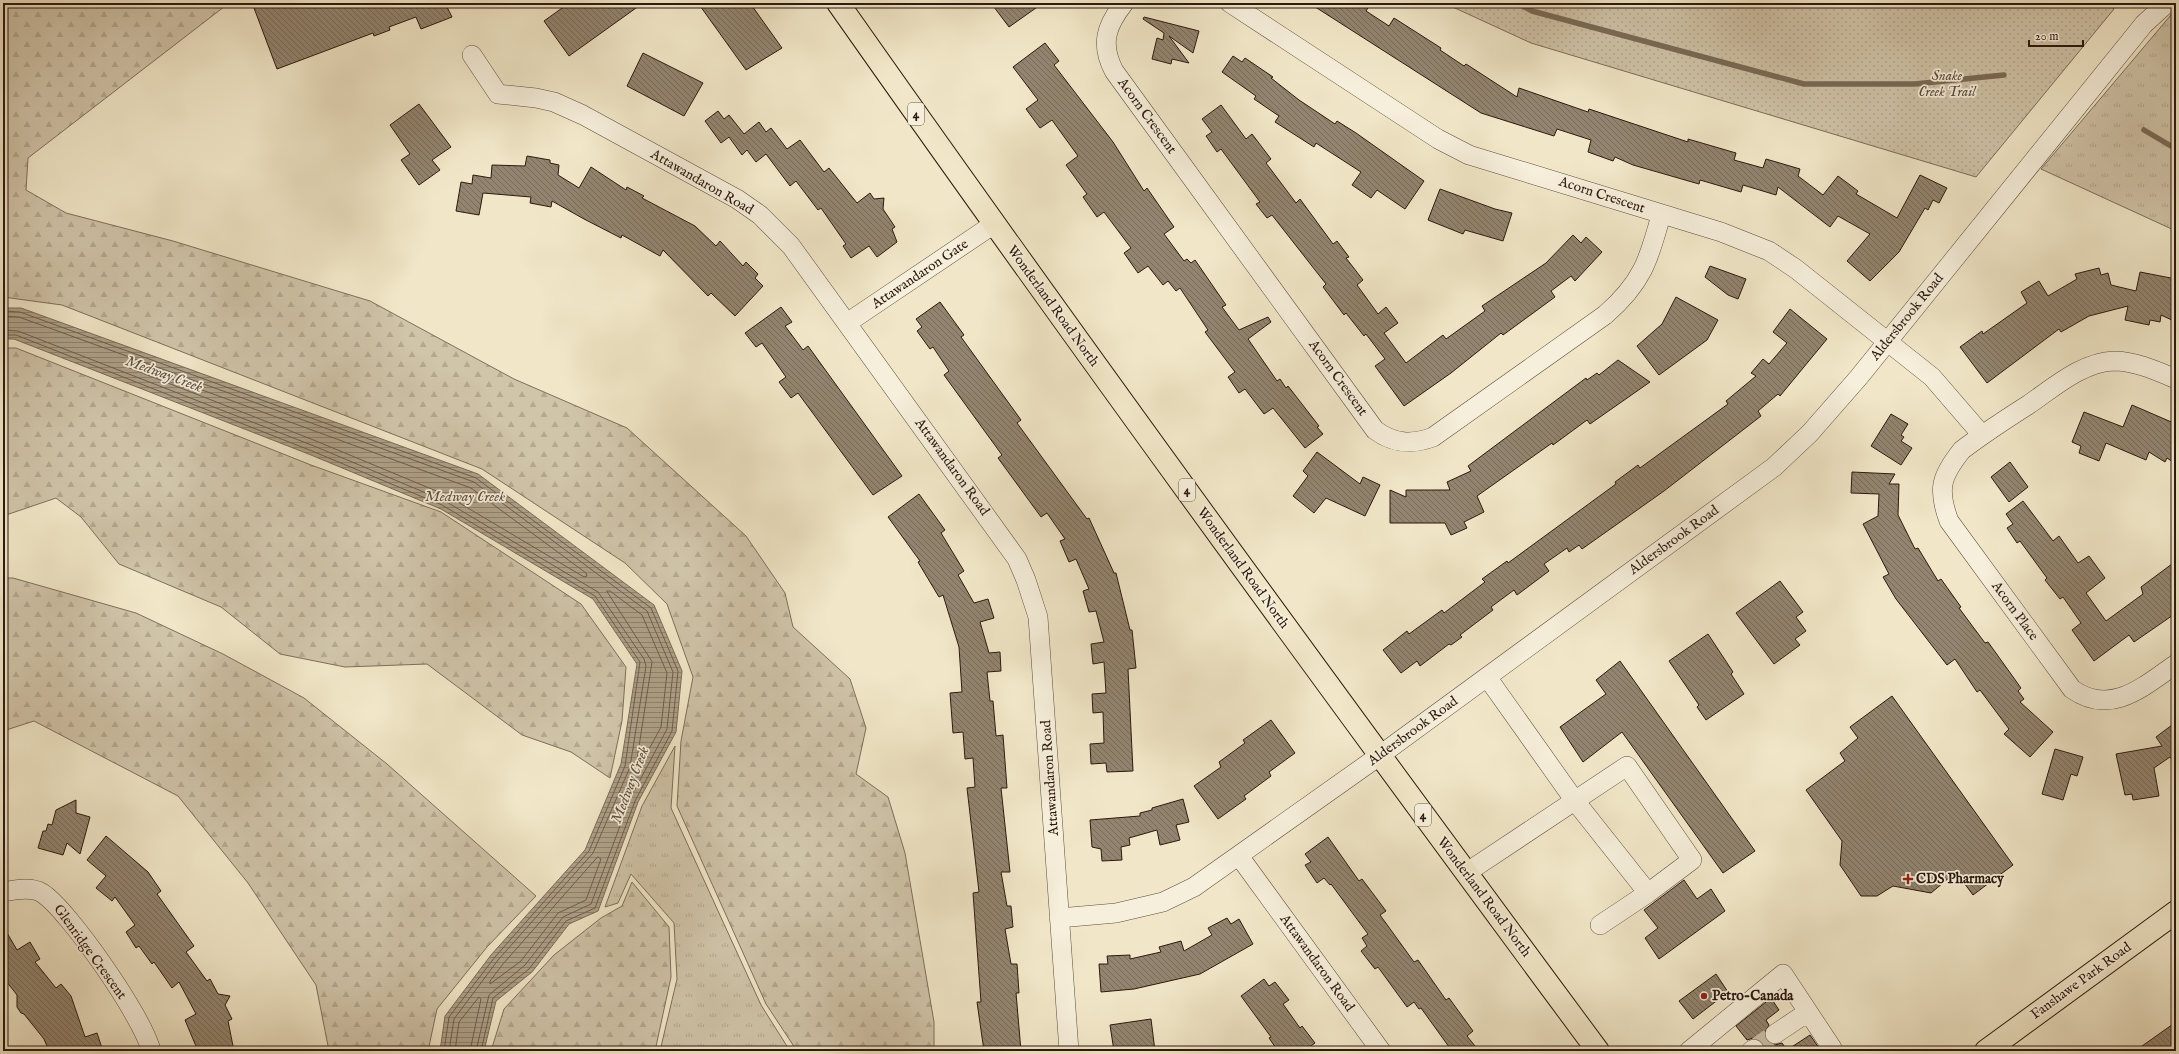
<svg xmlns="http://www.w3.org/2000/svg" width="2179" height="1054" font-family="'IM FELL English',serif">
  <defs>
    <pattern id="grass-tufts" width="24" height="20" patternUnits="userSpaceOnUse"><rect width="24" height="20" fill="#d0c4a9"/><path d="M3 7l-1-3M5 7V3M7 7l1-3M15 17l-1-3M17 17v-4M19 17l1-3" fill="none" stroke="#b3a890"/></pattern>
    <pattern id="forest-firs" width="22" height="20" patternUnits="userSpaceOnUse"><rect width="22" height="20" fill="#d0c4a9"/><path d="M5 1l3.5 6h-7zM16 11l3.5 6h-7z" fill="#b3a890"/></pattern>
    <pattern id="park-dots" width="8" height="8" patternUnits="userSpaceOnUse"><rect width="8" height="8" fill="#d0c4a9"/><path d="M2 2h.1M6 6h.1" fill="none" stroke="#b3a890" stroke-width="1.8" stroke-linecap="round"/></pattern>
    <pattern id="water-rules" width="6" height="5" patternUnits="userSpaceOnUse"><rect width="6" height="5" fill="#aea189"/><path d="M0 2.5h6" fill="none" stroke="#8e826e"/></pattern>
    <pattern id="building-back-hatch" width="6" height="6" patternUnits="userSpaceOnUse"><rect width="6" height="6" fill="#92846f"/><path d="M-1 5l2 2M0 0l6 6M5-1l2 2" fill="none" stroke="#776b5a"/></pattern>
  </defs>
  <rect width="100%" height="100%" fill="#f1e7c8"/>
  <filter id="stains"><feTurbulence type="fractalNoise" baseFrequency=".005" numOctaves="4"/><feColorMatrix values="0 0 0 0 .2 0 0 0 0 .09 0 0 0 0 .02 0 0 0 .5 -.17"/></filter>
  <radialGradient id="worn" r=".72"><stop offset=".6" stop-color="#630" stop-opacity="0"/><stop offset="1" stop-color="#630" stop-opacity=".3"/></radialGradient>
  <path fill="url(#grass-tufts)" stroke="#7e6e5c" d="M2176,9v222l-135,-62z
    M675,746l-4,62 90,197 29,46h-130l17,-72 -3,-56 -43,-49 -13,29 -13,4 37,-101z"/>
  <path fill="url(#forest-firs)" stroke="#7e6e5c" d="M3,3h226l-201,155 -2,32 40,23 107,28 197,60 144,78 113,49 119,108 39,57 8,34 57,52 16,49 -10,46 32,23 17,56 29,169v29h-137l-31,-47 -89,-198 4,-65 12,-64 -26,-73 -42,-41 -143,-94 -420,-164 -59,-8z
    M3,348h13l295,117 130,47 140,92 45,63 -4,54 -12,57 -39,-26 -49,-17 -95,-71 -82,3 -65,-13 -59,-47 -102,-43 -38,-47 -25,-19 -53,18z
    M3,578h10l123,35 87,41 81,44 83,66 149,132 -49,51 -50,62 -9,42h-99l-13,-66 -68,-102 -70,-87 -144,-75 -31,10z
    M632,882l37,45 2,50 -16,74h-164l13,-42 50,-54 47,-37 21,-12z"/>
  <path fill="url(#park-dots)" stroke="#7e6e5c" d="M1444,3h663l7,6 -138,168 -445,-134z"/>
  <path fill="url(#water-rules)" stroke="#7a6b58" d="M3,308h18l457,166 176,131 28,66 -6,61 -38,70 -40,109 -29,13 -37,48 -36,29 -12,50h-44l5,-35 46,-61 94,-105 36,-86 16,-100 -44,-65 -152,-90 -130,-54 -297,-116h-11z"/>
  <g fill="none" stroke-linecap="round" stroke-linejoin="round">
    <path stroke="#6d5d4c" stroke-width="1" d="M3,311l17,1 456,166 175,130 27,63 -6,60 -37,70 -40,107 -29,13 -37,48 -36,29 -12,53
      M3,316l16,1 455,165 173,129 26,61 -6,57 -37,70 -39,105 -28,13 -38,48 -36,30 -13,56
      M3,330l15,1 296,115 131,55 153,91 46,67 2,7 -16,101 -37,86 -95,107 -44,59 -5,32
      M3,335h13l296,116 130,54 153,91 45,66 -15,104 -36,85 -94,106 -46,60 -5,34
      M128,363l343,125 115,85 1,3 -3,1 -138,-82 -130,-54 -189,-74 -2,-3z
      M607,591h3l32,24 25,58 -6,54 -22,41 -3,-2 16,-104z
      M598,857l3,2 -15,41 -28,13 -37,48 -31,23v-3l13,-17z
      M455,1051l4,-29 20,-25 2,2 -11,52"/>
    <path stroke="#7a6b58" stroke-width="5.5" d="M1517,3l15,8 272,73h111l89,-9
      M2144,130l32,19"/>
  </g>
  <path fill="url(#building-back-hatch)" stroke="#2c190f" d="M266,3h183l-3,2 6,12 -31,12 -5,-12 -27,10 1,3 -16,6 -1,-3 -96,36 -23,-61z
    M569,3h74l-74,53 -25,-35z
    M698,3h52l32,45 -36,22z
    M991,3h52l-34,24z
    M1309,3h62l-5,8 23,15 5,-8 47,30 -1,2 24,16 2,-2 51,33 2,-9 69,24 1,-3 99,33v-3l48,14 -2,7 29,8 3,-9 34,10 -2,7 25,19 15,-19 20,15 -2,3 41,24 23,-43 27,13 -8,15 -6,-3 -5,10 -3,-2 -26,44 -29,29 -23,-20 23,-27 -32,-18 -8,11 -52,-40 -2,8 -33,-10 -2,7 -41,-12 -1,4 -66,-19 -18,-8 -2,4 -25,-9 3,-12 -34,-11 -3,7 -73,-23z
    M1144,17l55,14 -6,22 -24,-17 20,27 -17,-4 -1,5 -19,-5 5,-21 6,2 1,-7 -21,-14z
    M1045,43l14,18 -5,4 59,77 31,49 3,-3 27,39 -10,7 20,27 3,-2 4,4 4,-3 31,45 -4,2 17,23 29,-13 3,5 -23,17 29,42 3,-2 6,9 2,-2 31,40 -2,1 6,7 -18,14 -32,-40 -9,6 -19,-25 -6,4 -11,-16 7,-5 -30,-40 3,-2 -28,-42 -4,3 -8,-10 -5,4 -15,-19 -10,7 -14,-20 7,-5 -27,-36 -7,5 -14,-20 4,-3 -21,-29 12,-9 -26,-36 -12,8 -14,-19 12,-9 -25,-33z
    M643,53l60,30 -19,33 -57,-30z
    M1233,56l9,6 3,-4 28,19 -2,1 28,22 36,24 2,-3 19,12 68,48 -19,28 -28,-19 -6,8 -19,-13 9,-13 -45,-29 -2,4 -39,-25 4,-6 -25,-17 2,-3 -34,-24z
    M419,104l32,43 -19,13 8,10 -21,15 -18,-25 9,-6 -20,-29z
    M1221,105l25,34 6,-5 19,25 -5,4 30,40 4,-4 33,45 4,-3 12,16 -3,1 17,22 -6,5 21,29 8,-7 12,16 -14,10 22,30 37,-28 3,4 39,-28 -3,-5 64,-43 27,-28 8,8 5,-6 16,15 -27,29 -4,-5 -20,15 4,6 -52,38 -2,-2 -50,40 -47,33 -29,-40 10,-7 -19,-25 -2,2 -18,-23 -2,2 -21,-28 3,-3 -54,-69 -5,3 -11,-14 4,-2 -39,-53 -4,3 -11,-16 6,-4 -10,-13z
    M718,111l6,8 5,-4 15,19 15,-12 7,10 5,-4 16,21 13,-9 24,32 5,-4 28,35 13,-10 4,6 10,-1 -1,11 12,18 -3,2 5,13 -20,15 -8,-11 -18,12 -8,-12 3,-2 -25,-36 -3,2 -22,-29 -6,5 -24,-32 -10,8 -9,-12 -5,5 -13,-18 -8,6 -16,-22z
    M527,156l23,4v3l9,2 -1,10 21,13 12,-21 35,23 1,-3 17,9 -2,2 53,28 21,20 4,-5 23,25 3,-4 12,12 -3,4 8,8 -28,30 -24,-23 -3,3 -45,-46 -3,6 -38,-21 -1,3 -37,-19 -32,-18 -1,6 -21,-4 1,-6 -48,-4 -4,22 -23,-4 5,-29 11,2 1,-9 18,3 1,-13 33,1z
    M1440,189l55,20 17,4 -9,28 -38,-11 -2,4 -35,-14z
    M1710,266l36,13 -8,20 -10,-4 -23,-18z
    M2099,268l2,7 7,-2 3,12 25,6 4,-19 36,7v43l-15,-7 -1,7 -10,-2 -1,5 -24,-5 3,-14 -39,10 -28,16 -2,-3 -72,54 -27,-36 22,-16 1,3 44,-31 -6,-11 18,-11 9,15 29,-17 -2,-5z
    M1676,297l42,23 -11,20 -48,35 -22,-29 25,-22z
    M940,302l24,33 -3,2 60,83 -4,3 70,96 2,-1 25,55h2l14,57h2l4,38 -8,1 5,102 -26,1 -1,-9 -15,1 -1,-20 14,-1 -1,-31 -10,1 -1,-19 14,-1 -2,-31 -11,2 -2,-20 13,-2 -8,-31 -7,1 -6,-21 6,-2 -13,-30 -7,3 -9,-21 5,-2 -18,-26 -6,4 -43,-59 4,-3 -58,-80 5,-4 -16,-24 -3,2 -13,-18 5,-4 -6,-8z
    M781,307l11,15 -7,4 18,24 5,-4 94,130 -29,19 -75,-102 -7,5 -12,-16 7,-5 -24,-34 -6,4 -11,-14z
    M1790,309l37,30 -47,57 -2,-2 -20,17 3,5 -97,75 -82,58 -3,-4 -10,7 -2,-4 -23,16 5,7 -32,24 -3,-5 -23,17 2,3 -33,25 2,2 -11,8 -2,-1 -29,22 -3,-5 -16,12 -18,-23 24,-19 2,3 33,-24 2,3 41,-31 -3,-3 25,-18 1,2 108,-79 -1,-2 23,-17 2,3 88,-64 -2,-3 30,-25 -5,-3 12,-14 6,5 18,-21 -14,-11z
    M1618,360l32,22 -60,42 -3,-4 -34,25 -1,-2 -75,53 7,16 -20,10 3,6 -16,7 -6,-12h-55v-33l16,7v-7h44l-3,-8 24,-11 -3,-5 118,-88 1,2 10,-7 2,2z
    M2132,405l44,19v40l-9,-6 -2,4 -16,-10 -3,8 -40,-17 -7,18 -20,-8 2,-7 -9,-4 12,-30 39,15z
    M1891,414l17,10 -7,11 3,2 -3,4 11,7 -11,17 -30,-19z
    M1317,452l43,32 3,-7 17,8 -15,31 -39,-18 -12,15 -21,-17 15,-20 -5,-5z
    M2010,462l18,25 -19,15 -18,-25z
    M1852,472l43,2 -6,10h10l-1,31 17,34 3,-1 20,33 3,-2 20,28 -2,1 26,35 3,-1 33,46 -3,3 6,8 -4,3 33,30 -23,25 -26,-23 5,-5 -29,-39 -3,2 -22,-33 -8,6 -51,-66 -13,-22 6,-3 -26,-50 15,-8 1,-22 -28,-1z
    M919,494l26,36 -4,3 23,38 -6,4 16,28 14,-4 6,19 -14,4 9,31 11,-1 1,19 -14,1 3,29h3l3,35 7,-1 4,53h-6l9,84h-9l6,34h4l2,21 -8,2 6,35h6l2,29h-3l5,58h-37l-7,-49h4l-8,-109 6,-1 -12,-104 8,-1 -2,-29 -8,1 -2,-27 -10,1 -3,-40 12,-1 -3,-45 -16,-52 -4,2 -21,-35 2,-1 -32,-44z
    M2023,501l30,40 6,-5 19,27 11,-7 16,22 -19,15 20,28 37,-27 -2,-7 35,-26v52l-42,29 -5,-7 -35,26 -22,-31 9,-7 -18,-26 -3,2 -15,-19 2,-2 -27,-37 -3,2 -10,-15 6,-4 -7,-10z
    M1780,581l23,31 -7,5 10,14 -11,8 5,6 -26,19 -38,-51z
    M1708,634l25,38 -2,2 13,20 -38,26 -9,-13 2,-2 -30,-44z
    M1620,661l135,190 -32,22 -101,-141 -39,30 -23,-35 46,-33 -10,-14z
    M1892,696l121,169 -40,30 -17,-23 -25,21 -38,-7 -16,10h-16l-21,-31 2,-24 -36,-51 39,-29 -5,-8 18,-15 -8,-11z
    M1271,720l24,33 -26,19 2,4 -27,20 2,3 -28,20 -24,-33 27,-19 -2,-5 26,-19 -2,-3z
    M2176,722v43l-6,-8 -16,11 5,28 -26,4 -1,-6 -7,1 -9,-41 46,-8 -6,-9z
    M2055,749l28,8 -6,19 -6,-2 -8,26 -21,-6z
    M1183,799l6,23 -13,3 4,15 -20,5 -3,-15 -28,8 1,7 -9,2 1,13 -20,1 -1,-12 -9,-2 -2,-27 50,-4v-3l12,-3v-2z
    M76,800v13l14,4 -10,37 -13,-11 -4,12 -25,-7 5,-17h3l2,-7 4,1 4,-15z
    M106,836l42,36 13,19 -4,3 37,52 -8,6 21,29 3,-2 8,15 12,2 -5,9 7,14 -4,2 6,30h-36l-13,-31 11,-6 -17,-32 -7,6 -18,-26 -2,2 -13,-18 -3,2 -10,-16 9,-7 -20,-28 -3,4 -16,-13 10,-12 -19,-16z
    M1328,837l31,44 3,-2 24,32 -6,4 34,47 4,-2 28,40 3,-2 24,33 -6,5 12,15h-27l-31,-43 -2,1 -5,-7 -7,5 -29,-40 -3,2 -14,-18 6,-5 -5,-8 6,-4 -37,-50 -1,1 -6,-7 -7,5 -12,-18 6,-3 -6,-8z
    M1684,880l13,19 14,-10 14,22 -66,48 -14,-21 13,-10 -14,-18z
    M1227,918l4,6 8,-5 14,25 -53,30 -66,15 -33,3 -2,-28h9l-1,-8 23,-1v4l31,-7 -2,-5 22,-6 3,10 28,-16 -4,-7z
    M3,926l14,24 13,-8 10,17 -5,3 21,26 5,-4 10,12 14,41 12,-4 6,18h-54l-5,-12 -20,-25 -3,-1 -4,-6v-12l-14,-18z
    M1716,974l12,18 -35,27 -14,-18z
    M1264,979l5,7 6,-4 14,18 -6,4 17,24 2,-2 13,17 -11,8h-26l-9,-13 2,-1 -30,-41z
    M1771,998l8,12 -13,10 3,5 -5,9 2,6 9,5 7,-2 5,7 23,-15 9,13 -4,3h-51l-1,-8 -4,-4 -6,-1 -6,2 -11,-14z
    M1151,1019l4,32h-41l-4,-26z
    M2176,1022v29h-41z"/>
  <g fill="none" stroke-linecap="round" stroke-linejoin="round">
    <path stroke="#cabea3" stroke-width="19" stroke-dasharray="19 10" stroke-linecap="butt" d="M1754,1049l21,-15"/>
    <defs>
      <path id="minor" d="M1124,3c-18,23 -24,41 -10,68l261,359c19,14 37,15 58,7l172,-122c37,-32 44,-55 56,-100
        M1230,3l208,136 31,16 252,77 48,19 27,18 136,108 50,58
        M472,55l26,39 38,4 18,4 29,13 154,84 23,16 31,31 226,313 9,21 12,37 31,434
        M847,323l147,-99
        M2176,379c-19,-8 -41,-18 -62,-18 -32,1 -61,27 -86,44 -22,14 -45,29 -66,45 -21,26 -25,39 -13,71l123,168c39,28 72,-3 104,-25
        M1487,677l88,124 73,92
        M1239,856l142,195
        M1466,873l161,-107 65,94 -44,33 -48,32
        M3,892c11,-2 28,-6 39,1 26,16 103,127 109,158
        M1059,918l57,-5 47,-11 31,-15 185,-131 395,-289 36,-34 49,-56 285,-353 23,-21
        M1775,1034l33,-22
        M1689,1051l94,-77 49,74 -3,3
        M1751,1051l3,-2"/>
      <path id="major" d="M838,3c248,353 503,701 760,1048
        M1986,1051l190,-139"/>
    </defs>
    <use href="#minor" stroke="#5d4c3d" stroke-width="20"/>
    <use href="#major" stroke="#2c190f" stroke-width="24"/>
    <use href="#minor" stroke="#f6efdb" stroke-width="19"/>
    <use href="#major" stroke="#f1e7c8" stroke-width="22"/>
  </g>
  <g fill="#8f2418" stroke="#f6efdb" stroke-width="1.5">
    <path d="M1906 873h4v4h4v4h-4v4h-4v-4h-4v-4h4z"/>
    <circle cx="1704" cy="996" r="4"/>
  </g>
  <g text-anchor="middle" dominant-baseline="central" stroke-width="3.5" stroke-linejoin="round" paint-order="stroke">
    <g fill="#f6efdb" stroke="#69594c" stroke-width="1">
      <rect x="908" y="103" width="16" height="22" rx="3"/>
      <rect x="1179" y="479" width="16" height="22" rx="3"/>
      <rect x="1415" y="804" width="16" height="22" rx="3"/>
    </g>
    <g font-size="13" font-weight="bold" fill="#2c190f">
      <text x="916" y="114">4</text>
      <text x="1187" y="490">4</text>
      <text x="1423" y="815">4</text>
    </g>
    <g font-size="14" font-style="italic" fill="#5d4c3d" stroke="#f6efdb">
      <text x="1947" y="76">Snake<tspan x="1947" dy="16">Creek Trail</tspan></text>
    </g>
    <g font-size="14" fill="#2c190f" stroke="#f6efdb">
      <text transform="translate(1147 116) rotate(54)">Acorn Crescent</text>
      <text transform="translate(702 182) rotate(30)">Attawandaron Road</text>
      <text transform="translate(1602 195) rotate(18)">Acorn Crescent</text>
      <text transform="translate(920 274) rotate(-34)">Attawandaron Gate</text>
      <text transform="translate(1053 306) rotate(54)">Wonderland Road North</text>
      <text transform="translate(1907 317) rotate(-51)">Aldersbrook Road</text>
      <text transform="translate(1338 378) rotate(54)">Acorn Crescent</text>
      <text transform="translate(952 467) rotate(54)">Attawandaron Road</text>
      <text transform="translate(1674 540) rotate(-36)">Aldersbrook Road</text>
      <text transform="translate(1243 568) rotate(54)">Wonderland Road North</text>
      <text transform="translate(2015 611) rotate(54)">Acorn Place</text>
      <text transform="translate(1413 731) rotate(-36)">Aldersbrook Road</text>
      <text transform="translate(1050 778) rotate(-94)">Attawandaron Road</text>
      <text transform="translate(1484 897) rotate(53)">Wonderland Road North</text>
      <text transform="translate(90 952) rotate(54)">Glenridge Crescent</text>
      <text transform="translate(1317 963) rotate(54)">Attawandaron Road</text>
      <text transform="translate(2081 981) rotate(-36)">Fanshawe Park Road</text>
    </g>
    <g font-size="14" font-weight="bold" fill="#2c190f" stroke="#f6efdb" text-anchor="start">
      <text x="1916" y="879">CDS Pharmacy</text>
      <text x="1712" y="996">Petro-Canada</text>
    </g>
    <g font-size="15" font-style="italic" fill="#604f40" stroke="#f6efdb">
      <text transform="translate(164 374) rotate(20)">Medway Creek</text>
      <text x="465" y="496">Medway Creek</text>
      <text transform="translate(630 785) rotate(-69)">Medway Creek</text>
    </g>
  </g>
  <rect width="2179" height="1054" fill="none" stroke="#f1e7c8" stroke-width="16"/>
  <rect x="4" y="4" width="2171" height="1046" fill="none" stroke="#2c190f" stroke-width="2"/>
  <rect x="8" y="8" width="2163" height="1038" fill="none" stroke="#2c190f"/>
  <path d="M2029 40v6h54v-6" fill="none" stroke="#2c190f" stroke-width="2"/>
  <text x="2035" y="40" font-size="12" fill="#2c190f" stroke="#f6efdb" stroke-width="3" paint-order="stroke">20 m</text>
  <rect width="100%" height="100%" filter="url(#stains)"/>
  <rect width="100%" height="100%" fill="url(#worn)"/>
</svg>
